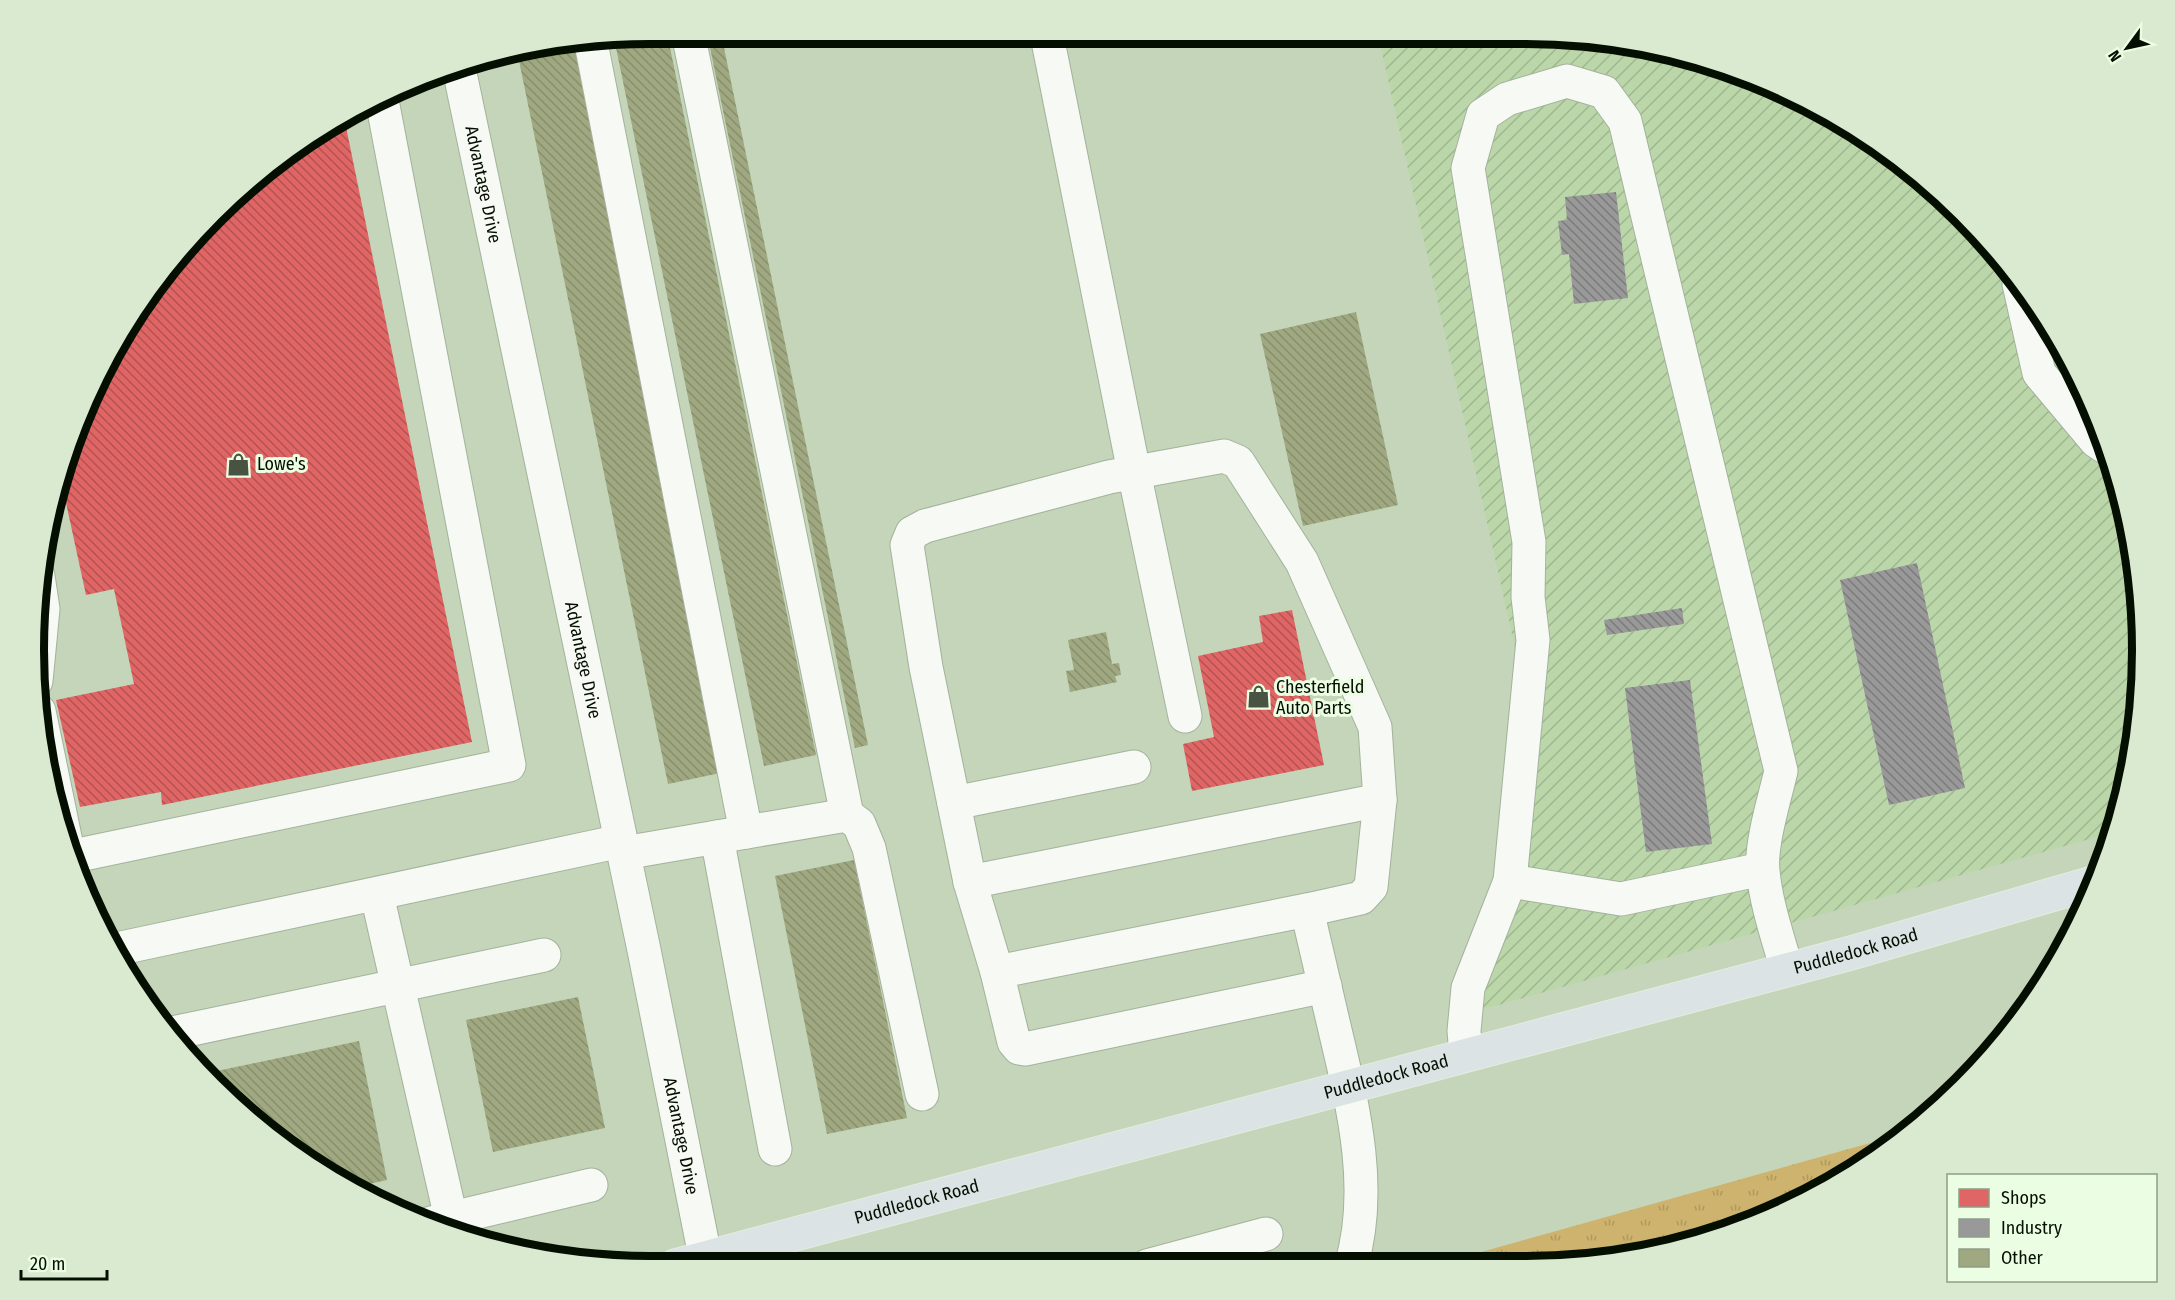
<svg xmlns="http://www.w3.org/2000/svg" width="2175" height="1300" font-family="'Fira Sans Condensed',sans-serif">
  <defs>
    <pattern id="industrial-furrows" width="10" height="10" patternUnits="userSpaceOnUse" patternTransform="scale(1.5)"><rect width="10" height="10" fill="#bbd7aa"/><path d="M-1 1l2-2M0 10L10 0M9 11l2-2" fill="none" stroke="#9fb790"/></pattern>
    <pattern id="park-tufts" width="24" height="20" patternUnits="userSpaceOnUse" patternTransform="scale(1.5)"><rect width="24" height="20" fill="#ceb36e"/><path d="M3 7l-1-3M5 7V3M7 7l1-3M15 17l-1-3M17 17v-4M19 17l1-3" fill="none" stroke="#af995e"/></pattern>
    <pattern id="shops-back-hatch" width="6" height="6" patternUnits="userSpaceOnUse" patternTransform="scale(1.5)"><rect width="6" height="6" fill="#e06666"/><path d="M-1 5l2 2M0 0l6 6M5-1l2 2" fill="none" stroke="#b45252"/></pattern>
    <pattern id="industry-back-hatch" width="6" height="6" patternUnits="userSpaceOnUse" patternTransform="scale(1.5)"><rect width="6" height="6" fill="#999"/><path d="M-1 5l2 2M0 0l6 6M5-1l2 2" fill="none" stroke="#7b7b7a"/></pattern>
    <pattern id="building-back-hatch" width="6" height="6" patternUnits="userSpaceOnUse" patternTransform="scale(1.5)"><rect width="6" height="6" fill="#9fa880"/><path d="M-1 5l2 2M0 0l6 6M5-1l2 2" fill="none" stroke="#878f6d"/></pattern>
  </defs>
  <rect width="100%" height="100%" fill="#c4d5b9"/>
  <path fill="url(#industrial-furrows)" d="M1566,34l158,32 144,71 94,77 76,94 57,106 35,116 12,120 -12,121 -19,62 -638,179 49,-333 -144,-644z"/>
  <path fill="url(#park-tufts)" d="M1906,1133l-73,52 -110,49 -157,32h-135z"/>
  <path fill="url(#shops-back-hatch)" d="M344,117l128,625 -310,63 -1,-13 -81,15 -24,-107 78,-16 -20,-95 -28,6 -26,-120 6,-23 71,-145 76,-93 62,-54z
    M1292,610l32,155 -132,26 -9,-47 31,-7 -16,-81 65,-14 -4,-26z"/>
  <path fill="url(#industry-back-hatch)" d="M1616,192l12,106 -54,6 -5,-50 -7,1 -4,-34 9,-1 -2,-23z
    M1917,563l48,225 -76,17 -49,-225z
    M1682,608l2,16 -77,11 -3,-15z
    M1690,680l22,164 -66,8 -21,-164z"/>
  <path fill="url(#building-back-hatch)" d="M569,38h5l151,734 -57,12 -151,-733z
    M614,38h54l148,717 -52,11z
    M708,38h14l146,707 -13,3z
    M1356,312l42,193 -95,21 -43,-192z
    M1106,632l6,32 7,-1 2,12 -6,1 2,6 -47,10 -4,-21 8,-1 -6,-30z
    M854,860l53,258 -80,16 -52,-258z
    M578,997l27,131 -112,24 -27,-132z
    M359,1041l28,139 -32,7 -48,-24 -93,-76 -11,-13z"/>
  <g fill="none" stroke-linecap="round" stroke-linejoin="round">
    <defs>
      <g id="minor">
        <path d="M1047,36l87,436 51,244"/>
        <path d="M590,38l156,794"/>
        <path d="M689,38l158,777"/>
        <path id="s1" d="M458,64l186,886 63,316"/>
        <path d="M2019,284l20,89 57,68 9,6"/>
        <path d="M36,681l7,-72 -5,-33"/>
        <path d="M39,711l29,141"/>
        <path d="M954,803l180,-36"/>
        <path d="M717,837l130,-22 12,9 10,24 53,246"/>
        <path d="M624,853l93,-16 58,312"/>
        <path d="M69,857l440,-92 -128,-670"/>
        <path d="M1510,881l111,18 141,-30"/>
        <path d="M970,882l410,-82"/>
        <path d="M377,895l74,323"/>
        <path d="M1307,910l54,-12 10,-11 9,-87 -5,-73 -73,-165 -64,-100 -14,-6 -115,21 -184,49 -13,7 -5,12 19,122 44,215 27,90 17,70 5,6 6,1 300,-63"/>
        <path d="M112,950l509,-109"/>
        <path d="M997,972l310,-62c9,40 19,80 28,120 18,76 39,159 16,236"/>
        <path d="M168,1034l376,-79"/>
        <path d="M1466,1055l-2,-24 4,-43 42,-107 23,-241 -5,-43 1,-55 -61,-374 15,-53 24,-16 60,-18 37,11 21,29 156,650c-6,26 -21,74 -18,100 3,33 15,67 24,99"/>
        <path d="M431,1223l160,-38"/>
        <path d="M1147,1266l119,-32"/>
      </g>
      <g id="major">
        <path id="s2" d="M675,1266l1176,-313 245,-71"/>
      </g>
    </defs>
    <use href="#minor" stroke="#a4b29c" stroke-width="35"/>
    <use href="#major" stroke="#e4ece0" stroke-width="35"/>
    <use href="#minor" stroke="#f6f9f4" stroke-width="33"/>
    <use href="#major" stroke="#dbe3e4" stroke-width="33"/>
  </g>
  <defs>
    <symbol id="shop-bare" viewBox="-9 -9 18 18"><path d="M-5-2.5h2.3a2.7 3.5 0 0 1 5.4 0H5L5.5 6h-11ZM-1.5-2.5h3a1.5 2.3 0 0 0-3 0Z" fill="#485441" stroke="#ebfde2" stroke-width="2.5" paint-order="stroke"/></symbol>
  </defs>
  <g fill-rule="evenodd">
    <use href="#shop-bare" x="222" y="448" width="33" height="33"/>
    <use href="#shop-bare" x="1242" y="680" width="33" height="33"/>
  </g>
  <g text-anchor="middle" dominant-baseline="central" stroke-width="6" stroke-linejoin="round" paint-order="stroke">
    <g font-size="18" fill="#050f01" stroke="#ebfde2">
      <text stroke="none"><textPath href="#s1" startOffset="123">Advantage Drive</textPath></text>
      <text stroke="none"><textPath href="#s1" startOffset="609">Advantage Drive</textPath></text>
      <text stroke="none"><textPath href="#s2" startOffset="1222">Puddledock Road</textPath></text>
      <text stroke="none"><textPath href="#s2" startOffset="736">Puddledock Road</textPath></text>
      <text stroke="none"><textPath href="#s1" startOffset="1095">Advantage Drive</textPath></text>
      <text stroke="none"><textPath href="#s2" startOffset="250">Puddledock Road</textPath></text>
    </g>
    <g font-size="18" fill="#050f01" stroke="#ebfde2" text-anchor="start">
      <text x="257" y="464">Lowe's</text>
      <text x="1276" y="687">Chesterfield<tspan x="1276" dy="21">Auto Parts</tspan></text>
    </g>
  </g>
  <path d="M0 0H2175V1300H0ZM650 44H1526A606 606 0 0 1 2132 650V650A606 606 0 0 1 1526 1256H650A606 606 0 0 1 44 650V650A606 606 0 0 1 650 44Z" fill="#d9ead0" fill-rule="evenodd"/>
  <path fill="none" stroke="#050f01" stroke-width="8" d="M650 44H1526A606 606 0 0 1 2132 650V650A606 606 0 0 1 1526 1256H650A606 606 0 0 1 44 650V650A606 606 0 0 1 650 44Z"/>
  <rect x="1947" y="1174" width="210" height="108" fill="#ebfde2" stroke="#8f9e88" stroke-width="1.5"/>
  <rect x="1959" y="1189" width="30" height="18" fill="#e06666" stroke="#8f9e88" stroke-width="1.5"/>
  <text x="2001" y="1204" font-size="18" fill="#050f01">Shops</text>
  <rect x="1959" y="1219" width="30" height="18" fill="#999999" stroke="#8f9e88" stroke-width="1.5"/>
  <text x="2001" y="1234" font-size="18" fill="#050f01">Industry</text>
  <rect x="1959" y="1249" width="30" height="18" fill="#9fa880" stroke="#8f9e88" stroke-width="1.5"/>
  <text x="2001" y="1264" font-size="18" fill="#050f01">Other</text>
  <g transform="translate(2127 48) rotate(237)" stroke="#ebfde2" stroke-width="4.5" paint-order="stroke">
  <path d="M0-4.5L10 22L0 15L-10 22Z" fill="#050f01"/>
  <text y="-9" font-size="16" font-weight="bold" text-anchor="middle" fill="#050f01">N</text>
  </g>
  <path d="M21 1270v9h86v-9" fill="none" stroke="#050f01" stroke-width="3"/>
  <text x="30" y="1270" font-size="18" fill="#050f01" stroke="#ebfde2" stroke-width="4.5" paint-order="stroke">20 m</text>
</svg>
